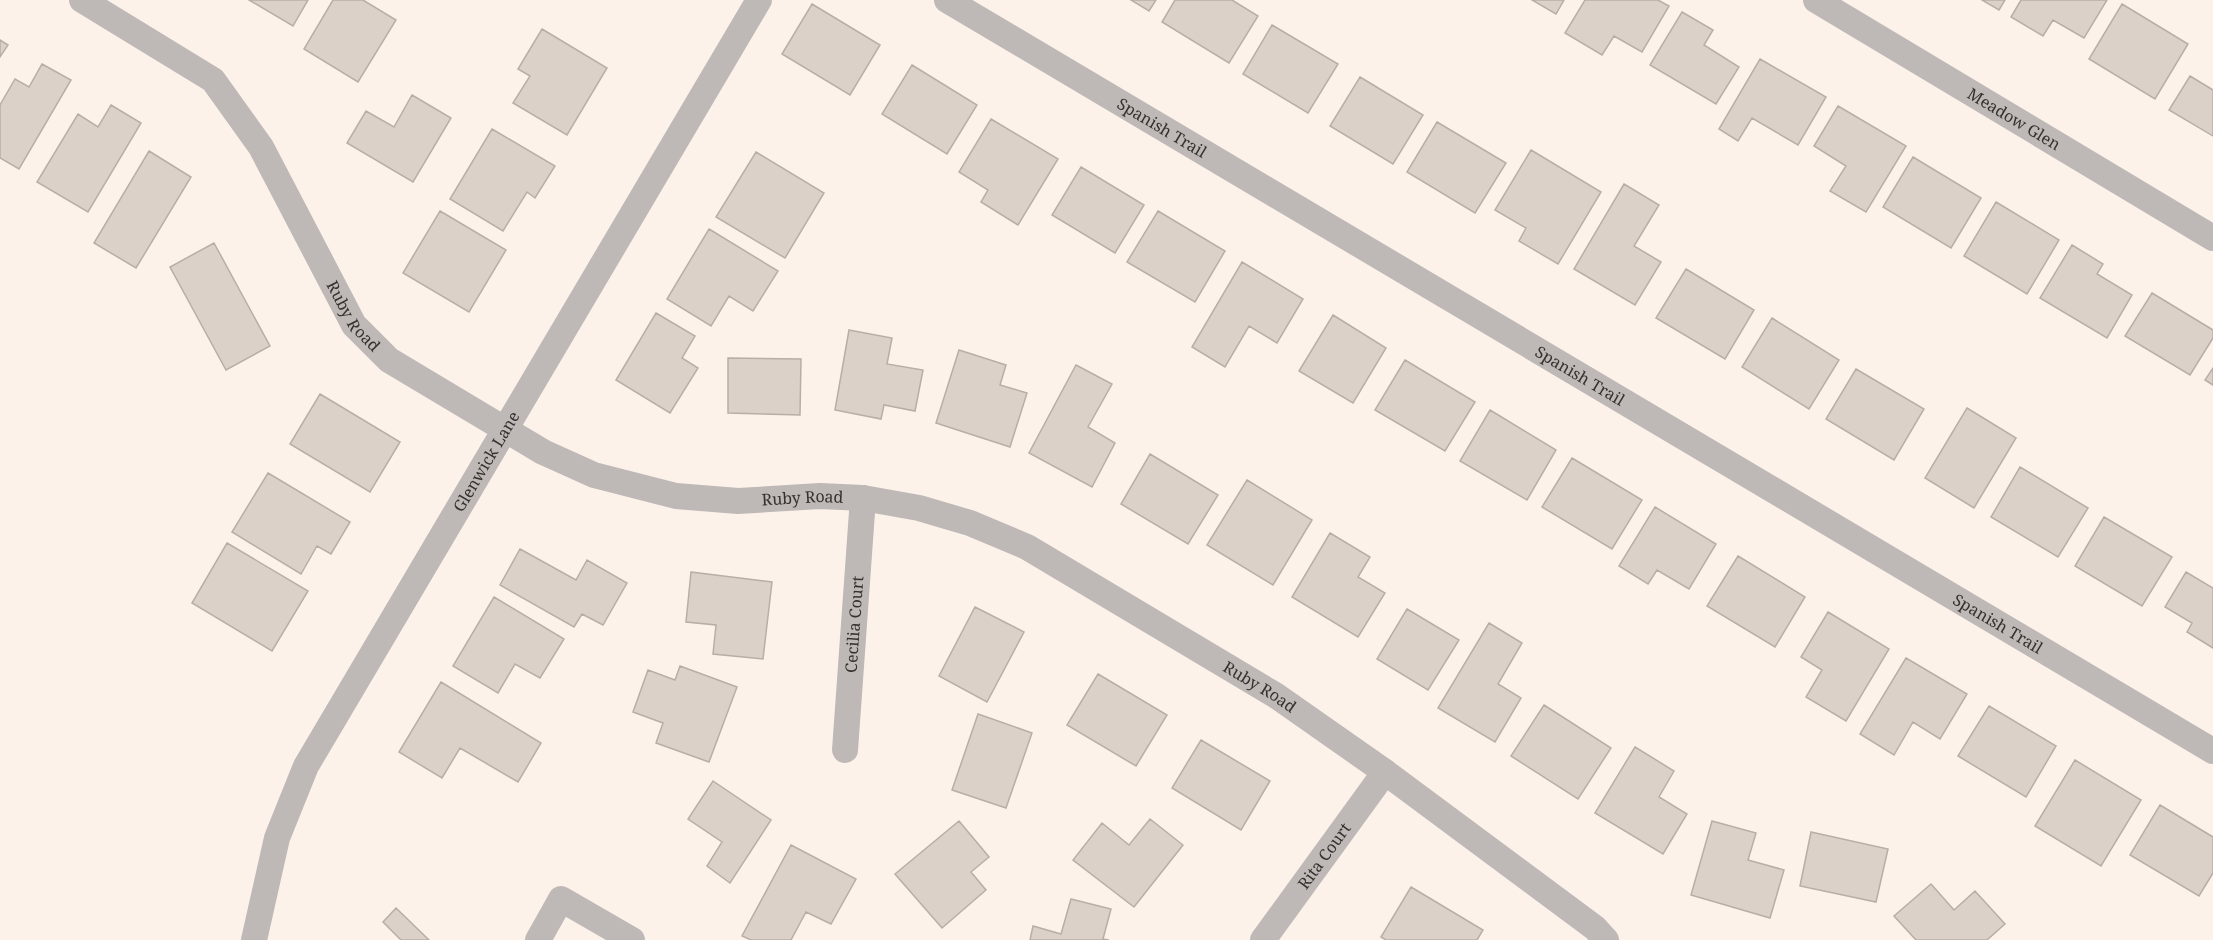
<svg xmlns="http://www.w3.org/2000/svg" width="2213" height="940" font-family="'Noto Serif',serif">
  <rect width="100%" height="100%" fill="#fdf2ea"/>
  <path fill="#dcd1c9" stroke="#b8aea6" stroke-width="1.5" d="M249,0h59l-15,26z
    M333,0h30l33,20 -38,62 -54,-33z
    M1131,0h25l-7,11z
    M1175,0h57l26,16 -29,47 -67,-41z
    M1532,0h32l-8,14z
    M1585,0h73l11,6 -27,46 -28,-16 -12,19 -37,-22z
    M1982,0h23l-6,10z
    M2021,0h86l-23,38 -31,-18 -10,16 -32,-19z
    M812,4l68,41 -30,50 -68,-41z
    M2122,4l66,40 -33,55 -66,-40z
    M1682,12l31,18 -9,15 35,22 -23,37 -66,-39z
    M1272,25l66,39 -30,49 -65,-39z
    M542,29l65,39 -40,67 -54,-32 17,-27 -12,-7z
    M0,40l8,5 -8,12z
    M1760,59l66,38 -28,48 -46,-27 -14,23 -19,-12z
    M42,64l29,16 -52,89 -19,-11v-53l15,-26 14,8z
    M912,65l65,40 -30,49 -65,-40z
    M2190,76l23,14v46l-44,-26z
    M1360,77l63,38 -30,49 -63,-38z
    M412,95l39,23 -38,64 -66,-39 19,-32 28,16z
    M111,105l30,18 -53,89 -51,-30 41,-68 20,13z
    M1838,106l68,40 -40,66 -36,-21 16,-25 -32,-20z
    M991,119l67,40 -40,66 -37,-23 7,-12 -29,-18z
    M1437,122l69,41 -31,50 -68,-41z
    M492,129l63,37 -20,32 -8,-6 -24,39 -53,-32z
    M1531,150l70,42 -43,72 -39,-23 7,-13 -31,-18z
    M149,151l42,26 -55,91 -42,-25z
    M756,152l68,41 -39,65 -69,-41z
    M1913,157l68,41 -30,50 -68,-41z
    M1081,167l63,38 -29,48 -63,-38z
    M1624,184l35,21 -25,41 27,16 -26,43 -61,-36z
    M1996,202l63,38 -32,54 -63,-38z
    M440,211l66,39 -37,62 -66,-39z
    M1158,211l67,40 -30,51 -68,-40z
    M709,229l69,42 -25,40 -24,-15 -18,30 -44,-27z
    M214,243l56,103 -44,24 -56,-103z
    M2072,245l31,19 -6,10 35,21 -25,43 -67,-40z
    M1242,262l61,37 -26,44 -28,-17 -24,41 -33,-20z
    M1686,269l68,41 -29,49 -69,-41z
    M2152,293l61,37v8l-23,37 -65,-39z
    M656,313l39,23 -13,22 16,10 -28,45 -54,-33z
    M1333,315l53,33 -33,55 -54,-32z
    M1772,318l67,42 -30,49 -67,-42z
    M849,330l43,8 -5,26 36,6 -8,41 -31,-6 -3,14 -46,-9z
    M959,350l47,15 -6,20 27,8 -17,54 -74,-24z
    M728,358l73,1 -1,56 -72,-2z
    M1405,360l70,42 -30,49 -70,-41z
    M1076,365l36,19 -24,43 27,16 -23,44 -63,-34z
    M2213,368v17l-8,-5z
    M1856,369l68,40 -30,51 -68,-41z
    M320,394l80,48 -30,50 -80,-48z
    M1967,408l49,30 -42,70 -49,-30z
    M1490,410l66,40 -29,50 -67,-39z
    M1150,454l68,41 -30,49 -67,-40z
    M1572,458l70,42 -30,49 -70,-42z
    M2020,467l68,41 -30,49 -67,-40z
    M268,473l82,49 -19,32 -14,-8 -16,28 -69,-42z
    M1247,480l65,40 -39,65 -66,-40z
    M1655,507l61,37 -27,45 -32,-19 -9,14 -29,-18z
    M2104,517l68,40 -30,49 -67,-40z
    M1330,533l40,24 -12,20 27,16 -27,44 -66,-40z
    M227,543l81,48 -36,60 -80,-48z
    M520,549l56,31 11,-20 40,23 -24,42 -21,-11 -8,13 -74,-42z
    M1738,556l67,41 -30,50 -68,-41z
    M691,572l81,10 -9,77 -50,-5 3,-29 -30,-3z
    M2186,572l27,16v60l-26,-16 5,-9 -27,-16z
    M494,597l70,42 -24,39 -25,-14 -17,29 -45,-27z
    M975,607l49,25 -37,70 -48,-26z
    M1407,609l52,31 -31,50 -51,-31z
    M1828,612l61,37 -43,72 -40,-24 16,-27 -21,-13z
    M1489,623l33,20 -24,41 23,14 -26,44 -57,-34z
    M1906,658l61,36 -27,45 -27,-17 -19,33 -34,-21z
    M680,666l57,21 -28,75 -53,-19 7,-20 -30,-11 15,-42 27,10z
    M1098,674l69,41 -31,51 -69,-41z
    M441,682l100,61 -23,39 -58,-34 -18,30 -43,-26z
    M1544,705l67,43 -33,51 -67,-43z
    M1989,706l67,40 -30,51 -68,-41z
    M978,714l54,19 -26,75 -54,-18z
    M1201,740l69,41 -29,49 -69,-42z
    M1635,747l39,24 -15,26 28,17 -24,40 -68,-41z
    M2075,760l66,40 -40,66 -66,-40z
    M713,781l58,39 -41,63 -23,-17 15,-24 -34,-23z
    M2160,805l53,32v36l-14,23 -69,-41z
    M1150,819l33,26 -49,62 -61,-47 29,-37 27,22z
    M959,821l30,36 -18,15 15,18 -44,38 -47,-54z
    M1712,821l44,12 -8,27 36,10 -14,48 -79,-23z
    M1811,832l77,17 -12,53 -76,-16z
    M791,845l65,34 -25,45 -25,-12 -15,28h-40l-9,-4z
    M1931,884l23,26 21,-19 30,33 -18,16h-71l-22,-24z
    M1411,887l72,43 -6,10h-91l-5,-3z
    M1071,899l40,10 -8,30 6,1h-79l3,-14 28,8z
    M396,908l33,32h-28l-18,-18z"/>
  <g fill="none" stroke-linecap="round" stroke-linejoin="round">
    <g stroke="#beb8b7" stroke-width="26">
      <path id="s1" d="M82,0l131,80 48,67 93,178 35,35 154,92 51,23 82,21 62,5 82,-5 43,2 56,10 51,15 57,24 248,148 110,77 210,156 11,12"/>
      <path id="s2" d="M947,0l1266,751"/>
      <path id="s3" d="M1816,0l397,238"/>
      <path id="s4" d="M845,750l18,-252"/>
      <path id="s5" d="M254,940l23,-102 29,-72 453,-766"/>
      <path d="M538,940l23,-41 71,41"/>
      <path id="s6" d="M1263,940l122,-168"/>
    </g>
  </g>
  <g text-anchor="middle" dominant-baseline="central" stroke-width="5" stroke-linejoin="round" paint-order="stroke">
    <g font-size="16" fill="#36312e" stroke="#fff">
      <text stroke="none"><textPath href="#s3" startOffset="231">Meadow Glen</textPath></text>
      <text stroke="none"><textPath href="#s2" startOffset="250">Spanish Trail</textPath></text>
      <text stroke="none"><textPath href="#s1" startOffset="429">Ruby Road</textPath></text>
      <text stroke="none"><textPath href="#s2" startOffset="736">Spanish Trail</textPath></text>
      <text stroke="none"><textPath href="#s5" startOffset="536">Glenwick Lane</textPath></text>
      <text stroke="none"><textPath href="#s1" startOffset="933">Ruby Road</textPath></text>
      <text stroke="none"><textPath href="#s4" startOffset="126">Cecilia Court</textPath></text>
      <text stroke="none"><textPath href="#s2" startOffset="1222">Spanish Trail</textPath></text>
      <text stroke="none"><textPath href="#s1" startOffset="1437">Ruby Road</textPath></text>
      <text stroke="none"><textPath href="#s6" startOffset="104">Rita Court</textPath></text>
    </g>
  </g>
</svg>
